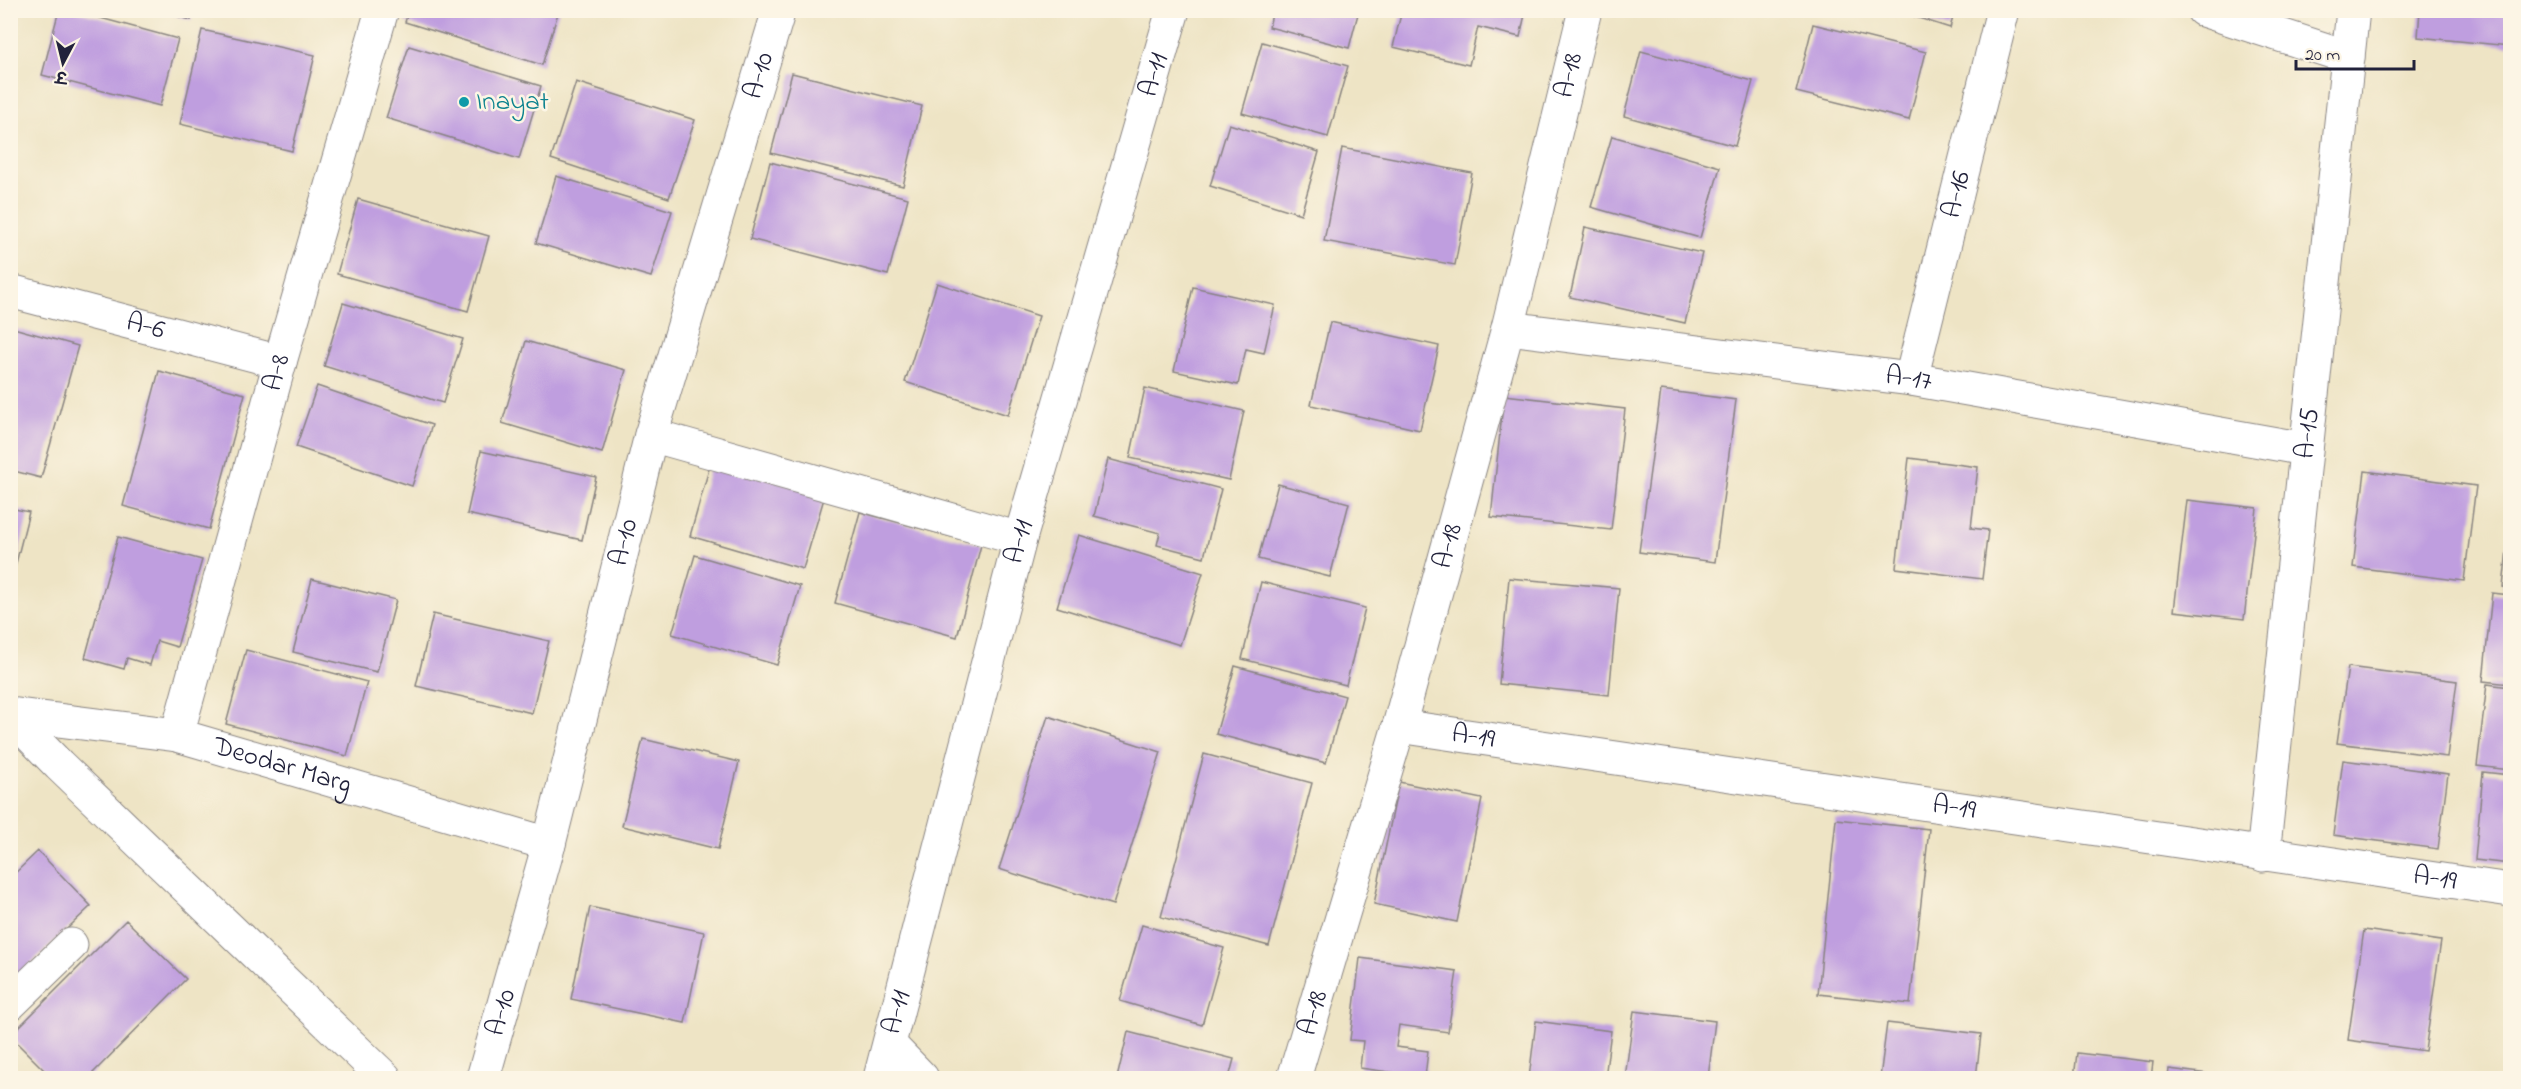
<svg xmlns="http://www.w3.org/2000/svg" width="2521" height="1089" font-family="'Indie Flower','Playpen Sans Deva',sans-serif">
  <rect width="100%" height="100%" fill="#fcf5e5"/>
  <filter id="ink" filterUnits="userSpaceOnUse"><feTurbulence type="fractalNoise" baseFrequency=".0167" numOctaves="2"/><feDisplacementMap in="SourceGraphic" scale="12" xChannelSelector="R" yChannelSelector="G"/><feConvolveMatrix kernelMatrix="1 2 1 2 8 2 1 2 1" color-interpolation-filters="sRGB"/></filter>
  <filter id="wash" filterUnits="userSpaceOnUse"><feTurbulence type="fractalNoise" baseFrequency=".008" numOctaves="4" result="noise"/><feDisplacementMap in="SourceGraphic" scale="24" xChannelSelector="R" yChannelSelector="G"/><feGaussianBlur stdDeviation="1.35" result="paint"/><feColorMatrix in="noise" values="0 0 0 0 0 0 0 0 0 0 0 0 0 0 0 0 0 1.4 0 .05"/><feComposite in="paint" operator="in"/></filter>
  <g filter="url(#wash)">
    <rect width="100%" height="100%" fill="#eee4c5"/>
    <g id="blocks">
      <path fill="#bf9edf" d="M59,10h12l107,29 -18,67 -118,-31z
        M156,10h37l-2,10z
        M409,10h150l-17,55 -137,-43z
        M1273,10h86l-10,38 -80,-21z
        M1402,10h124l-6,27 -42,-10 -9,38 -76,-18z
        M1894,10h61l-5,18z
        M2420,10h90v36l-92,-9z
        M1813,24l113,28 -17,68 -113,-28z
        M202,30l113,25 -23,96 -112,-27z
        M1262,42l86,24 -20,71 -86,-24z
        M409,46l132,40 -22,73 -133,-41z
        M1641,51l112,30 -18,65 -111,-30z
        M792,73l130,33 -19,80 -132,-33z
        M576,82l119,38 -26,78 -118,-39z
        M1229,124l90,28 -18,62 -91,-28z
        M1612,136l108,31 -20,71 -109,-31z
        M1342,148l130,25 -17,92 -131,-24z
        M770,162l138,36 -20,77 -138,-36z
        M556,176l116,35 -21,66 -115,-34z
        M358,199l131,37 -21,75 -131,-37z
        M1585,227l117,26 -17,70 -115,-26z
        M937,283l102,33 -31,99 -103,-33z
        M1193,287l82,18 -11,48 -18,-4 -8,36 -64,-14z
        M343,303l120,36 -20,64 -119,-37z
        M1330,322l109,24 -19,84 -109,-25z
        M10,327l68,19 -37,132 -31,-8z
        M526,341l100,29 -24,83 -100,-30z
        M159,371l86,23 -36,135 -86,-23z
        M317,386l115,39 -20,61 -116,-39z
        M1145,388l99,23 -15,69 -99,-22z
        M1661,390l75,10 -21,162 -76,-10z
        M1504,395l121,14 -14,121 -120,-13z
        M481,451l115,26 -14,63 -115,-26z
        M1909,458l69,9 -7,61 17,2 -6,49 -86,-11z
        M1108,459l113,30 -17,68 -47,-12 3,-12 -66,-17z
        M711,462l114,33 -22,74 -113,-33z
        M2365,471l111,15 -12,95 -111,-14z
        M1278,484l71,19 -19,74 -72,-18z
        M2187,500l70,8 -13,111 -70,-8z
        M10,508l19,4 -18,71h-1z
        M860,512l121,33 -24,92 -122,-34z
        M2509,531h1v57l-7,-1z
        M1079,535l124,38 -23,72 -123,-38z
        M118,537l84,23 -25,87 -20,-6 -7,24 -23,-7 -3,11 -39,-11z
        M695,555l105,31 -23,79 -105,-31z
        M1509,578l110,10 -10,107 -110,-11z
        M312,579l84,21 -19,72 -84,-20z
        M1261,582l104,26 -19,77 -104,-26z
        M2492,593l18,2v89l-27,-3z
        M433,614l116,27 -17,72 -116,-27z
        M246,650l121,32 -20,74 -121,-32z
        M1235,666l110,30 -19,67 -110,-29z
        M2348,667l109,14 -10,76 -110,-14z
        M2487,684l23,3v83l-33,-4z
        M1048,716l113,36 -48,153 -114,-36z
        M643,739l96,23 -21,87 -96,-23z
        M1204,754l108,29 -43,163 -108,-29z
        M2343,760l105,14 -10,75 -105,-14z
        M2483,772l27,3v89l-35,-4z
        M1399,782l83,17 -25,123 -83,-18z
        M1836,819l93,10 -19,175 -92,-10z
        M38,851l53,55 -81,77v-105z
        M590,907l114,25 -19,91 -114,-24z
        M126,920l60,59 -98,99h-36l-42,-42z
        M1142,925l82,23 -22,77 -82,-24z
        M2364,930l77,11 -16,110 -77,-11z
        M1360,958l97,13 -9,61 -49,-7 -3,22 32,4 -3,26 -65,-9 3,-27 -13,-1z
        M1634,1011l81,10 -7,57h-83z
        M1536,1021l75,10 -6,47h-76z
        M1887,1023l94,11 -5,44h-96z
        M1128,1032l106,27 -5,19h-112z
        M2077,1053l76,9 -2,16h-77z
        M2169,1069l63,8v1h-64z"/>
    </g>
  </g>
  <g filter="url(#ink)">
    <use href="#blocks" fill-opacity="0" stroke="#888380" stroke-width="1.5"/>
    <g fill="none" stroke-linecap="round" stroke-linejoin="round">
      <defs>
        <g id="minor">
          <path d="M2203,10l145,47"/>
          <path id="s1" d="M10,291l270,71"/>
          <path id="s2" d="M1508,328l403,51 394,70"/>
          <path id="s3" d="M1911,379l92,-369"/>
          <path d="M651,435l369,104"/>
          <path id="s4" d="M10,714l167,21 372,109"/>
          <path d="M10,715l49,50 326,313"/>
          <path id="s5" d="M1399,726l1111,164"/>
          <path id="s6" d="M177,735l103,-373 102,-352"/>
          <path id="s7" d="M2263,855l90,-845"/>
          <path d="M10,1004l61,-59"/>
          <path d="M890,1045l32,33"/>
          <path id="s8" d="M483,1078l66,-234 102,-409 128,-425"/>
          <path id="s9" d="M880,1078l140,-539 153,-529"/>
          <path id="s10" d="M1294,1078l105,-352 109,-398 77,-318"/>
        </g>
      </defs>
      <use href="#minor" stroke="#888380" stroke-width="35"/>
      <use href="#minor" stroke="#fff" stroke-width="33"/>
    </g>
  </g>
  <circle fill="#0f9aa8" stroke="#fcf5e5" stroke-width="2" cx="464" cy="102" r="6"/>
  <g text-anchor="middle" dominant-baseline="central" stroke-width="5" stroke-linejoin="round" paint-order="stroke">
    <g font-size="27" fill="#22223b" stroke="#fcf5e5">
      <text stroke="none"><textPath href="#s8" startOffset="1040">A-10</textPath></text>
      <text stroke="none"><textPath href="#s9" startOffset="1040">A-11</textPath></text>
      <text stroke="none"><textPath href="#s10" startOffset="1040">A-18</textPath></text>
      <text stroke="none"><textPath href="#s3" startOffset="190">A-16</textPath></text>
      <text stroke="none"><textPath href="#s1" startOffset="140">A-6</textPath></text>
      <text stroke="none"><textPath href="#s6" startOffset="376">A-8</textPath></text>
      <text stroke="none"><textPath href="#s2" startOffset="404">A-17</textPath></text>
      <text stroke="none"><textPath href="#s7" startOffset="424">A-15</textPath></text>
      <text stroke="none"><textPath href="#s8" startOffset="554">A-10</textPath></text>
      <text stroke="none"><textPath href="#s9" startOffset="554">A-11</textPath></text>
      <text stroke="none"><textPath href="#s10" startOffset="554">A-18</textPath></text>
      <text stroke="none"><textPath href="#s5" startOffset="75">A-19</textPath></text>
      <text stroke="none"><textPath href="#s4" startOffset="278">Deodar Marg</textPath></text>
      <text stroke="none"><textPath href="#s5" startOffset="561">A-19</textPath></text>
      <text stroke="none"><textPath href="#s5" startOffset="1047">A-19</textPath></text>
      <text stroke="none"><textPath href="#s8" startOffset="68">A-10</textPath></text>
      <text stroke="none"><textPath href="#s9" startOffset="68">A-11</textPath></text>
      <text stroke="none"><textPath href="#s10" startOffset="68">A-18</textPath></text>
    </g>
    <g font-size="27" fill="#0d838f" stroke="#fcf5e5" text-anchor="start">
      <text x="476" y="102">Inayat</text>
    </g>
  </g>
  <rect width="2521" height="1089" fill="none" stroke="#fcf5e5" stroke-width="36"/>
  <g transform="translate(63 63) rotate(187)" stroke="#fcf5e5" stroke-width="4.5" paint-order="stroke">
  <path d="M0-4.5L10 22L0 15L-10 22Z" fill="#22223b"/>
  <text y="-9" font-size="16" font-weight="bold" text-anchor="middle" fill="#22223b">उ</text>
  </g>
  <path d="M2296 60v9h118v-9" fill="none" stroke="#22223b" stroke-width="3"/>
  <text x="2305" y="60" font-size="18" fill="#22223b" stroke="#fcf5e5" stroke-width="4.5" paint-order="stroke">20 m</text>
</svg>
